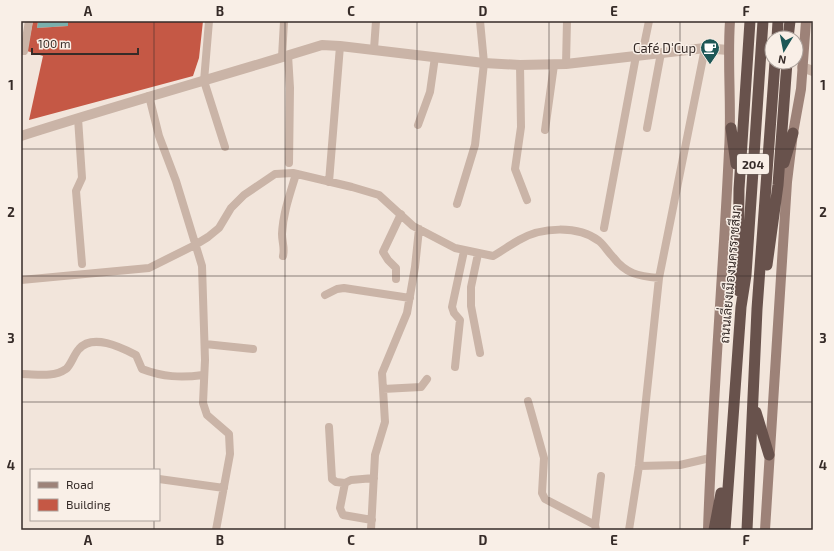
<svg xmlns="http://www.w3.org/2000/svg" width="834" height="551" font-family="'Exo 2',Sarabun,sans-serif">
  <rect width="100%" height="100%" fill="#f2e5db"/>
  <path fill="#7aafac" d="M38,21h30v5l-31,2z"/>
  <path fill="#c55845" d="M33,21h5l-1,7 31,-2v-5h135l-4,37 -6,18 -164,44 14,-64 -16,-5z"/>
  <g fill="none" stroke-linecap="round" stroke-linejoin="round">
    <path stroke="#cab4a7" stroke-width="8" d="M209,21l-5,60 21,66
      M374,49l2,-28
      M21,51h3l5,-30
      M288,55l2,33 -1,75
      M642,55l7,-34
      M282,57l2,-36
      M566,64l1,-43
      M520,65l1,62 -6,42 12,31
      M149,96l10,40 17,45 26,85 3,94 -2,43 4,12 22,19 1,20 -14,76
      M78,118l4,60 -6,13 6,73
      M418,125l12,-33 5,-35
      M647,128l14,-75
      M545,130l9,-65
      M329,182l11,-136
      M457,204l18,-59 9,-82 -4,-42
      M604,228l32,-172
      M478,254l-7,33v19l9,47
      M283,256c2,-8 -1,-14 -1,-22 1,-21 8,-40 14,-60
      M396,279v-11l-8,-8 -5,-8 18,-38
      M21,280l128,-12 46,-23 13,-8 11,-9 12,-20 13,-13 31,-21 18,-1 59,14 27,8 34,31 42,22 38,8c9,-5 17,-11 26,-16 22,-13 59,-15 80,1 5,4 9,11 14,16 13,17 25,19 46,21
      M325,295l12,-6 7,-1 66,10
      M205,344l48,5
      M455,367l5,-47 -6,-7 -2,-6 12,-56
      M21,374c15,0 32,4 45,-5 5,-4 8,-15 13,-20 14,-16 43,-1 57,6l6,14c21,8 39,9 61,6
      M383,389l38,-2 6,-8
      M528,401l16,57 -2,35 3,6 50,26 1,5
      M329,427l3,52 4,3 9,1
      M639,466l41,-1 30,-7
      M159,479l65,9
      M372,520l-29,-5 -3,-7 5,-25 6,-3 23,-2
      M595,525l6,-49
      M371,530l4,-75 10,-33 -3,-49 25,-60 8,-46 4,-38
      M629,530l10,-64 20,-188 46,-230"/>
    <path stroke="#cab4a7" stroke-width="10" d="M802,67l11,4
      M21,136c100,-32 201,-60 301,-91l18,1 144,17 36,2 46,-1 139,-16 23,2"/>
    <path stroke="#9d8278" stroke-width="10" d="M708,530c4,-126 15,-252 21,-379 3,-43 -2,-87 1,-130
      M765,530l22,-348 6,-49 8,-44 5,-68"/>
    <path stroke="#68524c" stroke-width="11" d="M777,38l1,-17
      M788,38l2,-17
      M731,128l5,36
      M784,163l9,-30
      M767,265l11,-80 9,-123
      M739,291l-1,-14 1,-88 11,-168
      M756,412l13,43
      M714,530l7,-37
      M725,530l16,-223 5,-32 17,-254
      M747,530l10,-221 18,-247"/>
  </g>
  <path fill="none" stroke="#362b28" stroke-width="1" stroke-opacity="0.55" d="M154,21v449M285,21v509M417,21v509M549,21v509M680,21v509M21,149h792M21,276h792M21,402h792M154,520v10"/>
  <defs>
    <symbol id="cafe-pin" viewBox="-11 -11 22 30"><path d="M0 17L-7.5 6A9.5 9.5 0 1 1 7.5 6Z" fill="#1d5756" stroke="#f9efe7"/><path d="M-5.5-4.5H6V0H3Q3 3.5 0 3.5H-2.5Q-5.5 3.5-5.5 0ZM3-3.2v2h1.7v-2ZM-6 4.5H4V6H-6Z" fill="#fff"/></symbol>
  </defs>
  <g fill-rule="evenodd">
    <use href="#cafe-pin" x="699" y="37" width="22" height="30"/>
  </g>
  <g text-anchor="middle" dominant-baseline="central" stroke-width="3" stroke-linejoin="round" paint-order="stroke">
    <rect fill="#f9efe7" stroke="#706661" stroke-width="1" x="737" y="154" width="32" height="20" rx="3"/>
    <g font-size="12" font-weight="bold" fill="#362b28">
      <text x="753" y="164">204</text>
    </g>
    <g font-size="13" fill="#362b28" stroke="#f9efe7" text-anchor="end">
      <text x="696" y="48">Café D'Cup</text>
    </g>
    <g font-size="13" fill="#362b28" stroke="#f9efe7">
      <text transform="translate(730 274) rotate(-85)">ถนนเลี่ยงเมืองนครราชสีมา</text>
    </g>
  </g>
  <rect width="834" height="551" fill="none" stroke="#f9efe7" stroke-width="44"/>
  <rect x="30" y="469" width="130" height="52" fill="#f9efe7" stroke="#aba19b"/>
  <rect x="38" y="482" width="20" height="6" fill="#9d8278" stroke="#aba19b"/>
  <text x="66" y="489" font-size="12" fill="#362b28">Road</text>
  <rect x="38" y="499" width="20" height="12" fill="#c55845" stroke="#aba19b"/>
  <text x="66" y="509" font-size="12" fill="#362b28">Building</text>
  <g transform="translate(784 50) rotate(190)"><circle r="19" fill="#f9efe7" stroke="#aba19b"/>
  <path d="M0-3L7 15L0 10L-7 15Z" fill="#1d5756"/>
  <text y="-6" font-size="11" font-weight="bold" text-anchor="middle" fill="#362b28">N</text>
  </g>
  <path d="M32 48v6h106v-6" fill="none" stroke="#362b28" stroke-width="2"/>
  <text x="38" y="48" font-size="12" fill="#362b28" stroke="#f9efe7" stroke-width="3" paint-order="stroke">100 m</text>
  <rect x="22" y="22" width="790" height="507" fill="none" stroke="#362b28" stroke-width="1.5"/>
  <g font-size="13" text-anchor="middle" font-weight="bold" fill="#362b28">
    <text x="88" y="16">A</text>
    <text x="220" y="16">B</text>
    <text x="351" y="16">C</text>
    <text x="483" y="16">D</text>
    <text x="614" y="16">E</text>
    <text x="746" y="16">F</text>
    <text x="11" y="90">1</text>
    <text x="823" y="90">1</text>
    <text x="11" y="217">2</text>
    <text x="823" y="217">2</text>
    <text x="11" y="343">3</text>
    <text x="823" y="343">3</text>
    <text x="11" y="470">4</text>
    <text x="823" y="470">4</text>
    <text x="88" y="545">A</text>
    <text x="220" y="545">B</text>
    <text x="351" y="545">C</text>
    <text x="483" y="545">D</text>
    <text x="614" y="545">E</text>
    <text x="746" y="545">F</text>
  </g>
</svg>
